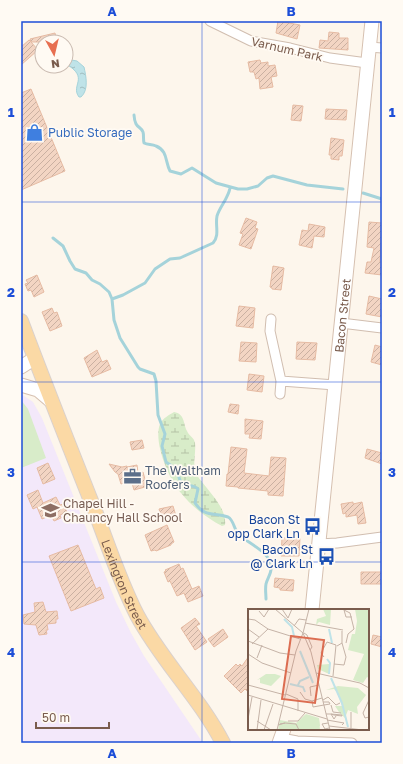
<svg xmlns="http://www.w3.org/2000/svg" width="403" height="764" font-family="'Golos Text',sans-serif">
  <defs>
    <pattern id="wetland-marsh" width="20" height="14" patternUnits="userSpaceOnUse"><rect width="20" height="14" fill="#d8ecc9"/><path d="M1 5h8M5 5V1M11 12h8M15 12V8" fill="none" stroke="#b4c2a5"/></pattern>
    <pattern id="water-ripples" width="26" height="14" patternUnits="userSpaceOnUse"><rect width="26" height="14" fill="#bfe3e8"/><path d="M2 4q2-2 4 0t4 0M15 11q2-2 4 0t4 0" fill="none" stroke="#a0bbbe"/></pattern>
    <pattern id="building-hatch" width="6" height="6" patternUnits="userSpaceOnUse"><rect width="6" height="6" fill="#f3d5c3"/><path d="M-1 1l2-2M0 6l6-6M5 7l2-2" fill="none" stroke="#cab0a1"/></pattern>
  </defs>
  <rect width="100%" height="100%" fill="#fdf6ec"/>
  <path fill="#f3e8fa" d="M21,394l12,8 9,16 74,184 15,31 13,23 59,87h-182z"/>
  <path fill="url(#wetland-marsh)" d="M174,412c11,2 9,11 13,19 2,5 7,6 8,12 1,10 -2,19 0,28 1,4 4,7 7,11 9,12 25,27 23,43l-3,1c-15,-8 -30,-19 -41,-33 -12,-13 -28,-51 -21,-69 3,-6 9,-9 14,-12z"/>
  <path fill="#d8ecc9" d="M21,400l7,9 18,49 -25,10z"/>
  <path fill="url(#water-ripples)" stroke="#a5d3da" d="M66,59l11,2 7,6c2,9 5,23 -3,30h-2c-9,-12 11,-19 -13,-33z"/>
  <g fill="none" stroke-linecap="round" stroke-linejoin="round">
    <path stroke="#a5d3da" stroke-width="3" d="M134,115c1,14 6,10 9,17 1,3 0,7 1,11 4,2 8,1 12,3 12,5 9,16 14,25l11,3 11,-6 24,15 22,6h9l11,-3 9,-8 6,-2 34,9 36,4
      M363,193l19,6
      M53,238l10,8 7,15 5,8 11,4 6,7 8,4 9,8 3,7 2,21 6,18 18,29 2,2 14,5 2,7 2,34 7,19 -3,12 4,16 10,7 5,14c5,4 12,1 17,6l-3,14c10,15 19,9 33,14 6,3 6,13 11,18 10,9 34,18 32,34 0,5 -4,10 -5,15 -1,5 0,10 0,15
      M112,299l11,-4 22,-12 10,-14 15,-10 10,-1 33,-15c7,-8 2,-17 4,-27 3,-10 11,-17 13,-28"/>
  </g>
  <path fill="url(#building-hatch)" stroke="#e6bba3" d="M278,21l22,4 -3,14 -21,-6z
    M329,32l10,1v5h9v12l-29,-2 1,-8 8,1z
    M55,33l2,9h-26l7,8 -17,15v-18l8,-7 2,2 -1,-3z
    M260,60l1,3 7,-1v4l7,-1 2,11 -6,1 2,10 -13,2 -1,-11 -3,1 -2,-7h-4l-2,-10z
    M31,89l34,82 -44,19v-97z
    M293,105l10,1 -2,15 -10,-1z
    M326,109l21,1 -1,10 -21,-1z
    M331,138l13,2 -2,16h-3v4l-8,-1v-4h-2z
    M246,218l11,4 -2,6 3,1 -7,20 -12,-4 4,-11 -3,-1z
    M369,222l13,1 -2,39h2v13l-17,-2 2,-11h4l3,-14 -7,-1z
    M309,224l16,3 -1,10 -10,-1 -2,12 -13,-3 3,-15 6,1z
    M273,266l11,2 -3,22 -9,-1v-1l-2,-1z
    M37,275l7,17 -10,5 -3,-7 -3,1 -3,-7 3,-1 -2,-3z
    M369,296l13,3v18l-16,-3z
    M239,306l16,2 -2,20 -17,-2z
    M52,308l2,5 3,-1 5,14 -12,5 -8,-19z
    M241,342l16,1 -1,19 -17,-1z
    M297,342l20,1 -2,17 -19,-1z
    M375,345l7,2v18l-11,-3z
    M97,350l5,12 5,-2 4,9 -19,8 -8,-19z
    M249,374l15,2 -2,16 -15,-2z
    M230,404l9,1 -1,9 -10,-2z
    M245,419l18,2 -2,18 -12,-1 1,-4h-5z
    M142,440l2,8 -12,2 -2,-8z
    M231,447l16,2 -3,24 25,3 2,-19 15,1 -3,38 -15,-1v-4l-30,-3v-1l-12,-1 1,-12h1z
    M367,449l15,4v11l-17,-6z
    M48,463l7,16 -12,5 -6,-16z
    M109,464l13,3 5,-1v1l10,-2 1,8 5,-1 3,11h-2l1,4 -11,3 -2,-7 -4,1 -1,-2 -6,2 -3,-10 -3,-2z
    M38,490l5,13 13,-6 4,8 3,-1 4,8 -7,3 1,3 -7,3 -3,-6 -9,4 -5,-12 -4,2 -6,-14z
    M353,502v2l9,-2 4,21 -8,1 -1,-9 -11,2v-4l-3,1 -2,-10z
    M173,506l3,10 -14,3 -3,-10z
    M167,525l7,17 -3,2v1l-15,6 -1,-1 -4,1 -6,-16z
    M282,538h18l-1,18h-18z
    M78,545l18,44 4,-2 4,11 -33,13 -22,-55z
    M179,564l2,5 2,-1 9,21 7,-3 4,10 -15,6 -4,-9 -7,3 -7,-15 -2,1 -4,-10 2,-1 -1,-1z
    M361,572h21v12h-21z
    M275,578l19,2 -1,11 -13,-1v-2l-6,-1z
    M43,602l3,10 11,-1 1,8h-2v4l-9,1 1,6h-2l1,4 -8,1 -3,-10 -12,-1 -1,-9 12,-3 -1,-9z
    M195,618l5,6 -4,2 11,16 -12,8 -14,-22z
    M223,629l5,8 -14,10 -6,-8z
    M373,635l9,2v10l-11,-3z
    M249,656v37l-4,-4 -4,4 -17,-17 12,-12 2,2 2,-2 2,2z"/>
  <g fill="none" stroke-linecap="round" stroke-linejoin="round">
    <defs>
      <path id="street" d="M210,21l41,20 39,7 40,10 37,5
        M369,47l13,1
        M271,319l-1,12 11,50 -1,13
        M341,323l41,5
        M281,381l54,4
        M319,544l18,-1 45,-6
        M281,738l16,3 55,2"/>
      <g id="secondary">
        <path d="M21,367l14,-9"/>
        <path d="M21,385l17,5 13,11"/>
        <path id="s1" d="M312,610l60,-589"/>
        <path d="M279,743l5,-14"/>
      </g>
      <g id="primary">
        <path id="s2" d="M21,321c24,64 49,127 74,190 13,34 25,71 42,104 24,45 62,82 86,128"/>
      </g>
    </defs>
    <use href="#street" stroke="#d1beb0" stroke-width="11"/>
    <use href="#secondary" stroke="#d6c0b0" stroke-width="15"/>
    <use href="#primary" stroke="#dad1cd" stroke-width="16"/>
    <use href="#street" stroke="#fff" stroke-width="9"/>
    <use href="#secondary" stroke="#fff" stroke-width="13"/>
    <use href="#primary" stroke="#fbd9a5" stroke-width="14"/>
  </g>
  <path fill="none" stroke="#1d4ed8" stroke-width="1" stroke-opacity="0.55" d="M202,21v722M21,202h361M21,382h361M21,562h361"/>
  <defs>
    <symbol id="shop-bare" viewBox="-9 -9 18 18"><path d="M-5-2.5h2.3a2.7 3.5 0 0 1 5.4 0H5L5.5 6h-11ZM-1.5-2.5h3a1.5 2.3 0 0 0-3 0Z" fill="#3f7fe0" stroke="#fffaf3" stroke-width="2.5" paint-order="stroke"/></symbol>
    <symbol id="office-bare" viewBox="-9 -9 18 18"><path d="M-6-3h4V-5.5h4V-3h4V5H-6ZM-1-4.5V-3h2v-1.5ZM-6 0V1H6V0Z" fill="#5c6f8a" stroke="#fffaf3" stroke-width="2.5" paint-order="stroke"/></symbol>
    <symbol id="school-bare" viewBox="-9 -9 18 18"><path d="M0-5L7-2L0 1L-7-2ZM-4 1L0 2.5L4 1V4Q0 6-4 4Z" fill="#8d6e63" stroke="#fffaf3" stroke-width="2.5" paint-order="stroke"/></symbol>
    <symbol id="bus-bare" viewBox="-9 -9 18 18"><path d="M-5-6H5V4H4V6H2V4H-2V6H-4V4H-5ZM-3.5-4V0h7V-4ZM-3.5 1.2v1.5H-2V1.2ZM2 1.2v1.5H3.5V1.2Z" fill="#1a4fb4" stroke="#fffaf3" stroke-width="2.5" paint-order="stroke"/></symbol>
  </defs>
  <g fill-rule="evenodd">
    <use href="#shop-bare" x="22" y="120" width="25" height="25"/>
    <use href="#office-bare" x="120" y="464" width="25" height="25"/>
    <use href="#school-bare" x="38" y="498" width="25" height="25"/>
    <use href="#bus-bare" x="300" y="514" width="25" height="25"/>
    <use href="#bus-bare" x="314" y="544" width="25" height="25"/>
  </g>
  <g text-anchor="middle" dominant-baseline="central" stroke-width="3.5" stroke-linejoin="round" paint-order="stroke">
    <g font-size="12" fill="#7a5c4d" stroke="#fffaf3">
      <text transform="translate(287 49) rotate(13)">Varnum Park</text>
      <text stroke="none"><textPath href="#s1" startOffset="296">Bacon Street</textPath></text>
      <text stroke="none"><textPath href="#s2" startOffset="283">Lexington Street</textPath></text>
    </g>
    <g font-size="12" fill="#366cbe" stroke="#fffaf3" text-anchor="start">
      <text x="48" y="132">Public Storage</text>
    </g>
    <g font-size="12" fill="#4e5e75" stroke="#fffaf3" text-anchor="start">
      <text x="145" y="470">The Waltham<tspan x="145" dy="14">Roofers</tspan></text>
    </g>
    <g font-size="12" fill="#785e54" stroke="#fffaf3" text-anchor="start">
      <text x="63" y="503">Chapel Hill -<tspan x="63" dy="14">Chauncy Hall School</tspan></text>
    </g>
    <g font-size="12" fill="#164399" stroke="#fffaf3" text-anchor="end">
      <text x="300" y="519">Bacon St<tspan x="300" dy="14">opp Clark Ln</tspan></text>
      <text x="313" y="549">Bacon St<tspan x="313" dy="14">@ Clark Ln</tspan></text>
    </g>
  </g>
  <g transform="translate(248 609)">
    <rect width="121" height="121" fill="#fdf6ec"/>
    <path d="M75,0h8l-1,16 -11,-3 -3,3 1,-6 9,-3zM18,65h9l6,2 -10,10 -11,-3v-4l-3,1zM90,77l20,2 8,7 -9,12 1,7 -10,-4 -3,8 -6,-6 -4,-6h7l-5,-14 -3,-3 -8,1z" fill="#d8ecc9"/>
    <path d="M107,0h14v69l-2,-1 -4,6 -10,-3 11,-26 -16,-4 4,-16h3l2,-13zM58,105l13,4 1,12h-42l2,-10 16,3z" fill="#d8ecc9"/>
    <path d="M81,55v10l-11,-5 -1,-4zM59,107l12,3 1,7 -13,4 -5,-10z" fill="#d8ecc9"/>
    <path fill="none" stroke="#bfe3e8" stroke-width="2" d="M36,10l8,8 2,9M81,20l3,14M52,42l13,32M79,50l3,4 -1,11M83,69l11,25 6,24M42,75l13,3 2,5M50,76l2,-4 9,-4"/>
    <path fill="none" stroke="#c5b3a7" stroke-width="1" d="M27,0l28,24M34,0l6,9 4,-9M61,0l-6,24 8,19 19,78M96,1l6,3 4,16 -6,5 -2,9M96,1l2,7h6M11,2l5,6 5,-8M0,10l7,1 13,9 32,10M57,14l38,7M46,17l5,-7 7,1M0,20l11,8M56,24l3,2 5,12 -2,3M0,32l32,12 15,2M4,35l16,-15M89,37l5,-3v-12M0,45l14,9 29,10M74,46l2,2 -3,-4 6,-11 9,3 -3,31M9,49l5,-13M86,55l10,1 2,-8 -4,-14M68,64l44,10 9,5M0,76l37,10M52,83l5,7 7,2M38,85l12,5v12M0,86l79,24M63,87l-1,-9 9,-2M74,89l-10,3 1,6 11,-2M75,91l5,-3 8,8 4,-2M121,91l-6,13 2,5 4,-1M75,93h6l1,2 -6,1M83,96l2,7 8,1M78,105h5l3,5 2,-3M83,105l11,1v1l-8,-1zM0,110l4,-22M79,111l17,3 -2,2M9,112l14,9M40,112h10l7,-8M37,114l11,1 3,6M80,114l-6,1 3,5 4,-1M30,116l7,-2 -5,1M81,117l34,4M103,119v-16M9,121l4,-30M16,121l9,-26M29,121l19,-79 7,-18"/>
    <path fill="#dc6d51" fill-opacity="0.15" stroke="#dc6d51" stroke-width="2" d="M43,27l33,4 -9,63 -33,-4z"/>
    <rect width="121" height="121" fill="none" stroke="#7a5c4d" stroke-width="2"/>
  </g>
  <rect width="403" height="764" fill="none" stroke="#fffaf3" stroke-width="44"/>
  <g transform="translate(54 54) rotate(172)"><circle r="19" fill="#fffaf3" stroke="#cabbb1"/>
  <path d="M0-3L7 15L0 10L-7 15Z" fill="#e76f51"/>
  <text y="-6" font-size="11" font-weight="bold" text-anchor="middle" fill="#7a5c4d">N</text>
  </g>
  <path d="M36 722v6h73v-6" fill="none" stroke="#7a5c4d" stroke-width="2"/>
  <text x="42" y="722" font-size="12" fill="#7a5c4d" stroke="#fffaf3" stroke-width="3" paint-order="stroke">50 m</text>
  <rect x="22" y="22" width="359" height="720" fill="none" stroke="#1d4ed8" stroke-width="1.5"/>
  <g font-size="13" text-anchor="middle" font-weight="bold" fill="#1d4ed8">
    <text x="112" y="16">A</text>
    <text x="291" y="16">B</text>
    <text x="11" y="117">1</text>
    <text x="392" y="117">1</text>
    <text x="11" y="297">2</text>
    <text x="392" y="297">2</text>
    <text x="11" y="477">3</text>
    <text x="392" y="477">3</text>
    <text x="11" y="657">4</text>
    <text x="392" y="657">4</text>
    <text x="112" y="758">A</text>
    <text x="291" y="758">B</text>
  </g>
</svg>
